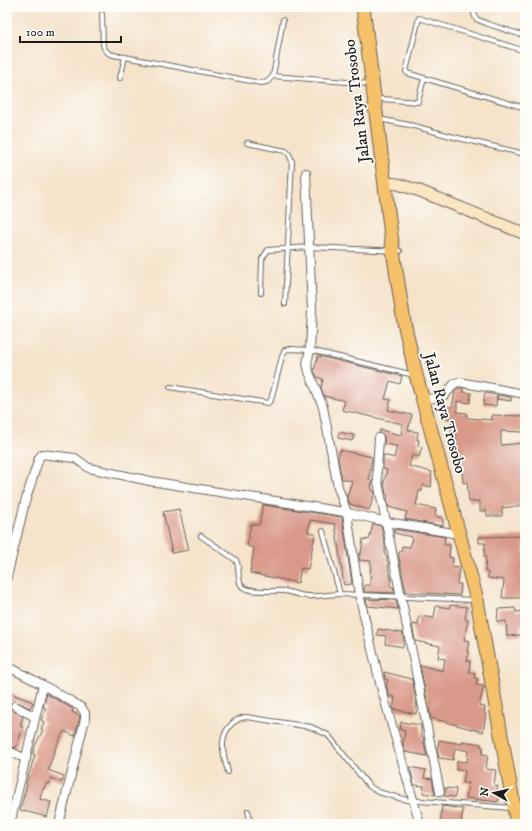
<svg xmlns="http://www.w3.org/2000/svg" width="532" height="831" font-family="'IM FELL DW Pica',serif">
  <rect width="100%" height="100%" fill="#fdfcf7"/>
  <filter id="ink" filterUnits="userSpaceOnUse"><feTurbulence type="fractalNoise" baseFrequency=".025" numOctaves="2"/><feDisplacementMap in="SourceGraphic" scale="8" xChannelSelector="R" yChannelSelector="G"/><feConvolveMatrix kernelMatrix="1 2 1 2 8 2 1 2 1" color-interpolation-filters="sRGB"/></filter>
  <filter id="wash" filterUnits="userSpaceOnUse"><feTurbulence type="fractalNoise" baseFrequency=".012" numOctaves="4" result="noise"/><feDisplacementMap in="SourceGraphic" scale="16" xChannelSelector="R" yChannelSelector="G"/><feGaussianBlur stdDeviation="0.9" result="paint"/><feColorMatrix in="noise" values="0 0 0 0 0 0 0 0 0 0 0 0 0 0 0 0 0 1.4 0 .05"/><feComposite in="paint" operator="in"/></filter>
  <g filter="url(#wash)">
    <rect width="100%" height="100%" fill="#f5e3ca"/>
    <g id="blocks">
      <path fill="#d99989" d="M318,356l84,20 -2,8 -10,-3 -5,18 6,1 -3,10 24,5 -4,15 10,2 -1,8h2l-1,6 4,1 -3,10 -7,-2 -3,11 23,6 -1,5h1l-1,10 -8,-2 -1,6h-3l-3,14 20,4 -1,7 8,2v8l-38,-7 2,-7 -18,-5 -2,-8 1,-4 -2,-1 -2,-12 3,-12 -4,-1v-14l11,3 3,-12 -13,-2v-8l-5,-3 1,-3 21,5 2,-11 -61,-14 3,-9 -21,-5 -3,-8 2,-9 -6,-2 -3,-6z
        M458,388h5v4l8,1 -1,10 -13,-2v11l10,1v5l25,2v-5l32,1 -1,16 -22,-1v14l23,-2 1,43h-2l2,19 -23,3v8h-15v-5h-7v-10l-11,1 -2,-20 -4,1 -1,-12h-1l-1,-5h-2l-1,-6h-1v-26h-5l1,-15 -7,-1 1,-11h6l3,-15z
        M485,393l12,2 -1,11 -13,-1z
        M498,395l13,2v4l-14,-2z
        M339,432l15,3 -2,6 -14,-3z
        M340,450l32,7 -3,22 3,1 -1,9 3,2 1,2 -6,17 -19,-6 -3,-7 5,-16 -10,-2 -4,-21z
        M263,505l79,12 10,67 -8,1 -9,-61 -25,-4 -2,12 7,2 -7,35 -7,-1 -3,15 -48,-10 4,-25 -7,-2 4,-22 8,1z
        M179,509l10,41 -17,3 -9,-41z
        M373,524l8,2 4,19v11h2v6h1l1,11 2,2 -1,11 3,1 2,6 -31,-1 1,-7h5l1,-24 -12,-1v-6h2l2,-15 6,1z
        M395,529l50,8 -1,8h6l-1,12 4,1 -1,9 7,1 -2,16h4l-1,11 -54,-3 -7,-35v-5h2l1,-6 8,1 2,-10 -18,-4z
        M525,536l-1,17h1v28l-2,12h1v5h-22l2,-18 -16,-2v-6h-3l1,-15h-2l1,-14h-6v-6z
        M366,599l30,1 2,9 -30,-3z
        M450,605l17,2 -2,12 3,1 -4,20 5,1 -2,11h2l-2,9h3l-1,11 6,2 -1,4 4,1 -2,6 8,1 -5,20 6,1 -1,7h2l-3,18 -52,-14 -11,-53 23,6 2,-12 -7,-1 2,-12 -25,-5 -3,-17 6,1 1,-9 15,2 2,-12 14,2z
        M515,608l1,4 9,-1v11h-3v4h-2l1,9 -14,1 -1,-15 -9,1 1,-13z
        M378,629l25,4 1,7 -1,7 -18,-3 1,-8 -9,-1z
        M384,672l28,7 5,27 -1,8 -23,-5 2,-12 -6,-1 -3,-11 2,-5 -3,-1z
        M7,692l26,10 -3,6 -15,-7 -5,3 1,5 12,8 -3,9 3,1 -7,21 -9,-3z
        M47,694l26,15 -1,3 8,4 -5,20 -11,-5 -8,16 -8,23 16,6 -2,6 -12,-4 -2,6 -2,-1 -2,6 -1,-1 -3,11 11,3 -4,15 -27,-7 7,-26 -1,-1 9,-28 -2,-1 2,-8 8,-16 -2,-1 3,-7 -3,-2 5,-12 -3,-1z
        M401,722l20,3v11l2,1 4,19 -22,-4 -2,-8 2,-13 -5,-1z
        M439,740l23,4v-3l19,3 -1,2 3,1 -1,7 6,1 -2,14 10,1 -2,15 4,1 -2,8h4l-2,8 -32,-4 3,-15h-6l2,-12 -9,-1 1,-9 10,1 1,-11 -13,-3 -2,12 -14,-2 -2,-11h1z
        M410,767l16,3 -2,8 8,1 3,16 -12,-2 1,-7 -10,-1z
        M445,788l11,1 -1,8 -11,-1 1,-3z
        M442,806l21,3 -2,15h-21z"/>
    </g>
  </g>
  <g filter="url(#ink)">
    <use href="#blocks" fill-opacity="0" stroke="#686259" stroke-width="1"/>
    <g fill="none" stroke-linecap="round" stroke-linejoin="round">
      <defs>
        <path id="service" d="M475,7l-1,7 2,5 12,5 37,12
          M102,14l1,31c3,11 12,10 22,12
          M283,20l-10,56 98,8
          M525,51l-106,-33 -13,53 1,2 118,35
          M120,78l5,-21 136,26 6,-1 6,-6
          M382,99l36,3 6,-24
          M384,120l30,6 40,11 71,17
          M247,143l39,8 3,3 3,7 -7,143
          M261,293l1,-34 6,-9 41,-3 91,4
          M170,387l98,16 3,-3 11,-43 3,-7 5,-1 20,1 104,25
          M323,531l17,63 134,6
          M201,536l35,24c4,8 1,17 5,25 6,9 33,5 43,6 8,1 16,5 24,5 11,1 21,-2 32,-2
          M228,772c-2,-8 -5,-17 -5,-25 -1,-15 9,-28 23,-30l65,10 17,8 41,51 9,6 29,8 105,8
          M248,811l3,13
          M316,823l6,1"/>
        <path id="minor" d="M306,173l6,137 -2,40 -3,13 2,9 14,35 15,80 9,26 12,81 22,93 39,137
          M429,399l16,-4 10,-12 4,-1 66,12
          M379,438l-2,32 1,12 62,310
          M7,577l18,-75 14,-44 3,-4 33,4 14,10 61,13 194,31 43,10 72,12
          M7,666l36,19 38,22 4,6v6l-26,105
          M15,706l20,11
          M7,750l19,9
          M10,824l33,-139"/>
        <path id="secondary" d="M384,183l14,1 22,7 105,43"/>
        <path id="trunk" d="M363,7l30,244 11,71 12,53 61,225 40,224"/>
      </defs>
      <use href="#service" stroke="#686259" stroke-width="6"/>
      <use href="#minor" stroke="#686259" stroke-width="10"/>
      <use href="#secondary" stroke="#686259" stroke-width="13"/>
      <use href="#trunk" stroke="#686259" stroke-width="15"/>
      <use href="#service" stroke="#fff" stroke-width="4"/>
      <use href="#minor" stroke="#fff" stroke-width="8"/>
      <use href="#secondary" stroke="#fbe6c4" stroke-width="11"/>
      <use href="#trunk" stroke="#f5c16b" stroke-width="13"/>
    </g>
  </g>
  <g text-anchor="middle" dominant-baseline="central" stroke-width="3.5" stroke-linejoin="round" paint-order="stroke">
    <g font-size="16" fill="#1c1c1c" stroke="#fdfcf7">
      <text transform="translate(357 101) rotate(-97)">Jalan Raya Trosobo</text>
      <text transform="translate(445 413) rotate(75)">Jalan Raya Trosobo</text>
    </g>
  </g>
  <rect width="532" height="831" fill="none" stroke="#fdfcf7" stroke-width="24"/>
  <g transform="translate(494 793) rotate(278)" stroke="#fdfcf7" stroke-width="3" paint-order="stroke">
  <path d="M0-3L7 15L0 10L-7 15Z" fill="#1c1c1c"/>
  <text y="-6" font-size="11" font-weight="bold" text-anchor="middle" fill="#1c1c1c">N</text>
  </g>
  <path d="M20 36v6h101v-6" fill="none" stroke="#1c1c1c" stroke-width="2"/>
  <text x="26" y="36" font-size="12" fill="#1c1c1c" stroke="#fdfcf7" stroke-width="3" paint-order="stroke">100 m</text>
</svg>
